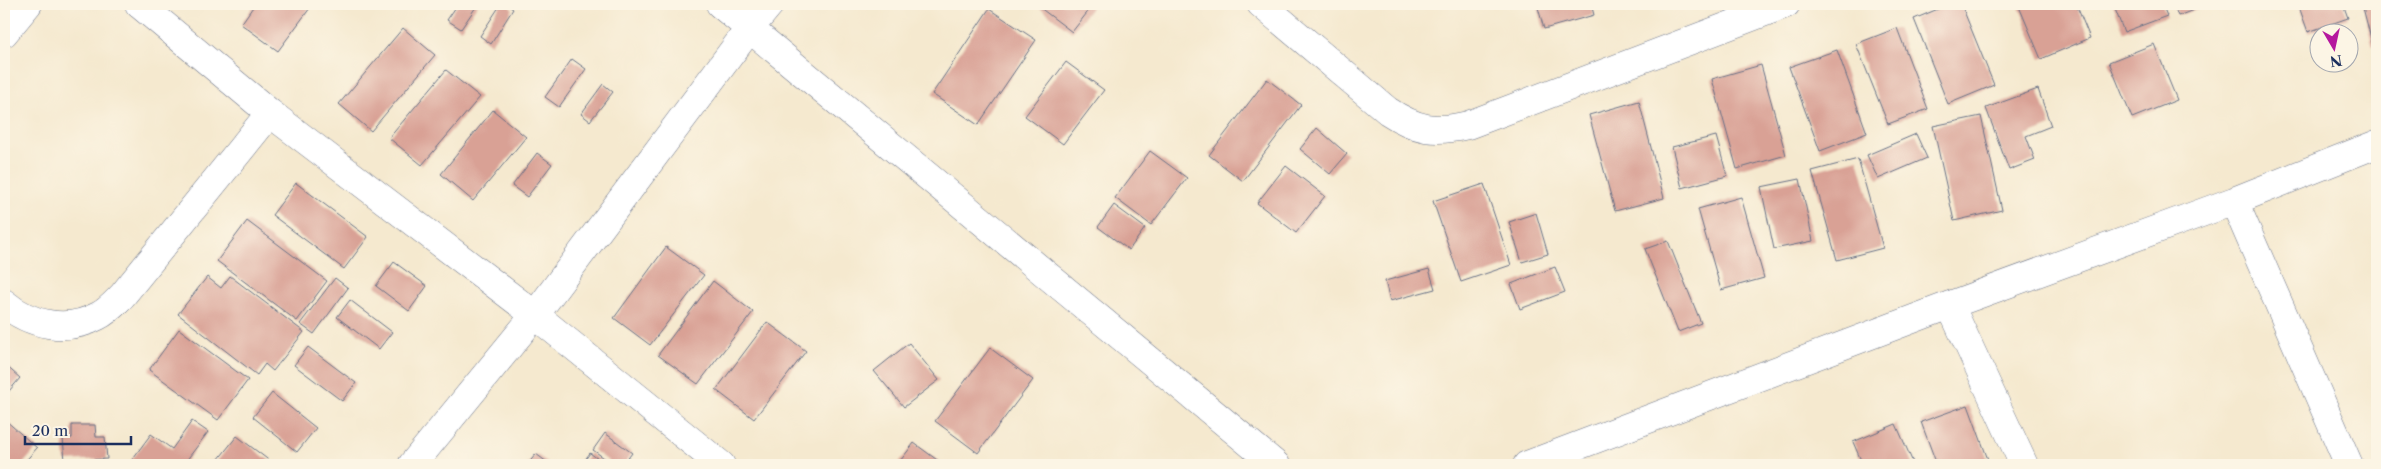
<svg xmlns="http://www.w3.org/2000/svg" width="2381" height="469" font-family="'Libre Caslon Text',serif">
  <rect width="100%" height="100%" fill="#fcf5e5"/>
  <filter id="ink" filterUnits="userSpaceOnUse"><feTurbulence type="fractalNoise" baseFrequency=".02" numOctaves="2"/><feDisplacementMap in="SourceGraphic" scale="10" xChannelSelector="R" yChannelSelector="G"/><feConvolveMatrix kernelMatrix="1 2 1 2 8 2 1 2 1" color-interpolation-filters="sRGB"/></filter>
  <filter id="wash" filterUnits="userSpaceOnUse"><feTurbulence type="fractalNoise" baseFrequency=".0096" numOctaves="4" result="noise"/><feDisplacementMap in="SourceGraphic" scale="20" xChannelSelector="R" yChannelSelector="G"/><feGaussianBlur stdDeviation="1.12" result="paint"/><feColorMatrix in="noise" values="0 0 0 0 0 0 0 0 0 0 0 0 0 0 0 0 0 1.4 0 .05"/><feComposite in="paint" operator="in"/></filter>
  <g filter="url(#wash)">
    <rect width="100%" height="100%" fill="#f5e9cf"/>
    <g id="blocks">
      <path fill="#d9a195" d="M255,4h58l-35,47 -37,-27z
        M458,4h20l-17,25 -14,-9z
        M501,4h5l7,5 -22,35 -11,-8z
        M1035,4h59l-22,28z
        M1537,4h54l3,11 -50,14z
        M1950,4h11l33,81 -46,19 -34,-85z
        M2018,4h58l14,34 -49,21z
        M2113,4h49l5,12 -43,16z
        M2173,4h36l-31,12z
        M2298,4h45l5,14 -40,14z
        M2362,4h15v41l-4,1z
        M989,9l47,31 -58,85 -46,-31z
        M403,28l32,27 -64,76 -32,-27z
        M1897,28l31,81 -40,15 -32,-80z
        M2154,44l23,56 -45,18 -23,-56z
        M1837,50l30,83 -47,18 -31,-84z
        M572,59l14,10 -27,38 -14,-10z
        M1066,62l38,28 -41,54 -38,-28z
        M1761,65l25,90 -49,14 -25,-90z
        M446,70l34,27 -58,68 -33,-27z
        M1267,79l34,26 -58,76 -34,-26z
        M603,84l10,8 -23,29 -9,-7z
        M2038,89l13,37 -25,10 9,24 -26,10 -23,-62z
        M1639,101l25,97 -49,13 -26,-96z
        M493,110l33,27 -53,64 -32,-27z
        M1981,116l21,94 -48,11 -21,-95z
        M1317,128l30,26 -17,20 -30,-25z
        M1916,134l11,24 -49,21 -11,-24z
        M1716,136l11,40 -45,12 -10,-41z
        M1150,151l37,27 -36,47 -36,-27z
        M537,153l15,11 -25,33 -15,-11z
        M1858,159l25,89 -46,12 -25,-89z
        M1286,166l39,30 -29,37 -39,-30z
        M1800,179l13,62 -39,8 -13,-62z
        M296,183l72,54 -24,32 -72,-54z
        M1484,184l27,81 -50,17 -28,-81z
        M1741,197l23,81 -43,12 -23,-81z
        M1114,205l31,23 -16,22 -31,-23z
        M1536,213l12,41 -26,8 -13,-40z
        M247,221l80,60 -30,40 -80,-60z
        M1668,241l33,82 -23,9 -33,-83z
        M666,247l38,28 -54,70 -36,-27z
        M394,262l33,24 -18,25 -33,-25z
        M1555,267l10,25 -45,17 -9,-25z
        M1429,269l6,20 -45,12 -5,-20z
        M230,276l74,56 -31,39 -8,-7 -8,11 -79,-61 29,-37 14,11z
        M335,278l13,10 -34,46 -14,-10z
        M713,281l40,31 -55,72 -40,-29z
        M350,300l42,32 -13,17 -42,-32z
        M767,322l39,29 -52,68 -38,-29z
        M179,329l69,51 -30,40 -69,-50z
        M909,343l30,37 -35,27 -30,-36z
        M308,347l48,36 -14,18 -48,-36z
        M990,348l43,32 -55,73 -43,-32z
        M4,364l16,14 -16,19z
        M272,393l44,35 -19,24 -44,-35z
        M1968,405l22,60h-53l-16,-43z
        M4,419l33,29 -15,17h-18z
        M192,421l16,11 -25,33h-55l23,-31 21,15z
        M1896,424l18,41h-51l-10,-23z
        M72,425h23l1,12h9l2,22 -42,2 -2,-23h9z
        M605,433l27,20 -9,12h-9l-21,-15z
        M237,436l38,29h-61z
        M914,443l30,22h-47z
        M590,453l16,12h-25z
        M536,454l15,11h-24z"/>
    </g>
  </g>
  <g filter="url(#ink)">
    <use href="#blocks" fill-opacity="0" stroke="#677086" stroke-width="1"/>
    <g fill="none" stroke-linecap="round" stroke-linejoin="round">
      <defs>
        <path id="minor" d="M139,4l131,109 265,202 186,150
          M720,4l556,461
          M1261,4l127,107c29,19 47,22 80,14l318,-121
          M4,33l24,-29
          M2234,201l115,264
          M4,303c26,22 63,30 94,13 9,-4 17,-13 24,-20l148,-183
          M1950,305l74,160
          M412,465l123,-150 215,-287 20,-24
          M1527,465l423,-160 284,-104 143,-57"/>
      </defs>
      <use href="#minor" stroke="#677086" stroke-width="29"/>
      <use href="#minor" stroke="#fff" stroke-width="28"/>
    </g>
  </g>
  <rect width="2381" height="469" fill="none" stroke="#fcf5e5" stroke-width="20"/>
  <g transform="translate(2334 48) rotate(171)"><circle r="24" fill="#fcf5e5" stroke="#a2a6af"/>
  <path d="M0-4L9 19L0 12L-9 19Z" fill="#b5179e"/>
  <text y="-8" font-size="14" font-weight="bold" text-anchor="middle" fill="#1b2f5e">N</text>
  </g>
  <path d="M25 436v8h106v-8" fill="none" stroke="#1b2f5e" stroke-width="2.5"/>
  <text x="32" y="436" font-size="15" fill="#1b2f5e" stroke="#fcf5e5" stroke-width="4" paint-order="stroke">20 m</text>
</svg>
